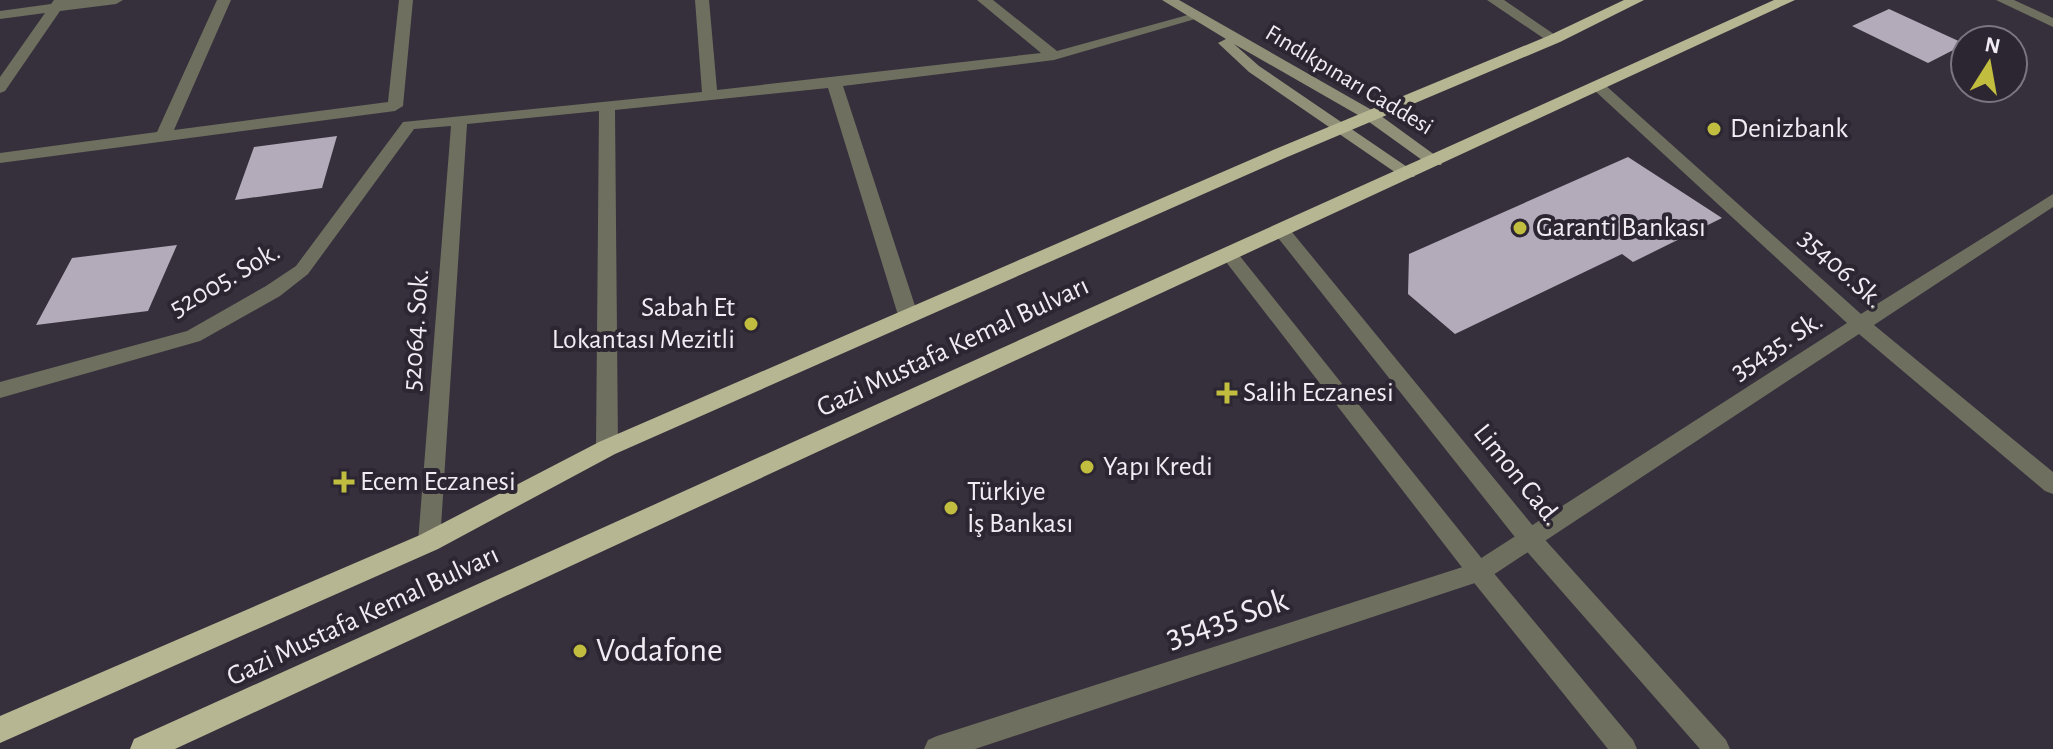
<svg xmlns="http://www.w3.org/2000/svg" width="2053" height="749" font-family="'Alegreya Sans',sans-serif">
  <rect width="100%" height="100%" fill="#36303c"/>
  <path fill="#b3abba" d="M1889,9l76,35 -37,19 -76,-37z
    M337,136l-15,52 -87,12 19,-53z
    M1628,157l94,61 -89,44 -11,-8 -167,80 -47,-40 1,-40z
    M177,245l-29,66 -112,14 36,-67z"/>
  <g fill="none" stroke-linecap="round" stroke-linejoin="round">
    <path fill="#6f6f60" fill-rule="evenodd" d="M54,0h69l-7,4 -56,7 -55,80 -5,2v-16l45,-64 -45,6v-8l51,-7z
      M217,0h14l-57,130 214,-28 11,-102h14l-10,106 -8,5 -395,52v-10l157,-21z
      M695,0h14l8,90 324,-37 -64,-53h16l64,51 138,-38 7,4 -148,43 -211,26 75,229 -10,7 -10,-7 -70,-227 -213,22 3,338 -4,6 -7,2 -7,-2 -4,-6 3,-337 -132,13 -27,418 -3,7 -8,3 -8,-3 -3,-7 33,-416 -37,3 -106,145 -28,22 -80,45 -200,57v-16l187,-51 79,-45 30,-20 107,-144 299,-30z
      M1487,0h17l57,39 -2,3h-10z
      M1996,0h18l39,18v9z
      M1599,82l5,2 257,230 192,-120v13l-179,118 179,147v22l-8,-3 -186,-157 -372,245 -512,170h-51l4,-9 9,-4 535,-172 375,-241 -253,-233v-6z"/>
    <path fill="#6f6f60" fill-rule="evenodd" d="M1281,224l6,2 251,306 188,208 4,9h-30l-178,-203 -247,-312 -3,-4 3,-4z
      M1229,248l6,2 252,315 146,175 4,9h-29l-137,-170 -248,-321 -3,-4 3,-4z"/>
    <path fill="#909078" fill-rule="evenodd" d="M1162,0h17l198,113 66,48 -2,4h-12l-64,-46 -131,-75 25,22 157,107 -2,4h-12l-153,-105 -31,-29 8,-4z"/>
    <path fill="#b6b693" fill-rule="evenodd" d="M1624,0h20l-84,42 -275,116 -670,296 -177,95 -438,194v-27l420,-181 179,-93 674,-292 275,-114z
      M1774,0h21l-1620,749h-45l4,-10z"/>
  </g>
  <g fill="#c1bd3f" stroke="#2c2632" stroke-width="3">
    <circle cx="1714" cy="129" r="8"/>
    <circle cx="1520" cy="228" r="8"/>
    <circle cx="751" cy="324" r="8"/>
    <path d="M1223 381h8v8h8v8h-8v8h-8v-8h-8v-8h8z"/>
    <circle cx="1087" cy="467" r="8"/>
    <path d="M340 470h8v8h8v8h-8v8h-8v-8h-8v-8h8z"/>
    <circle cx="951" cy="508" r="8"/>
    <circle cx="580" cy="651" r="8"/>
  </g>
  <g text-anchor="middle" dominant-baseline="central" stroke-width="8" stroke-linejoin="round" paint-order="stroke">
    <g font-size="24" fill="#f0ecf4" stroke="#2c2632">
      <text transform="translate(1349 80) rotate(31)">Fındıkpınarı Caddesi</text>
    </g>
    <g font-size="28" fill="#f0ecf4" stroke="#2c2632" text-anchor="start">
      <text x="1730" y="129">Denizbank</text>
      <text x="1536" y="228">Garanti Bankası</text>
      <text x="735" y="308" text-anchor="end">Sabah Et<tspan x="735" dy="32">Lokantası Mezitli</tspan></text>
      <text x="1243" y="393">Salih Eczanesi</text>
      <text x="1103" y="467">Yapı Kredi</text>
      <text x="360" y="482">Ecem Eczanesi</text>
      <text x="967" y="492">Türkiye<tspan x="967" dy="32">İş Bankası</tspan></text>
    </g>
    <g font-size="28" fill="#f0ecf4" stroke="#2c2632">
      <text transform="translate(1841 269) rotate(42)">35406.Sk.</text>
      <text transform="translate(225 280) rotate(-30)">52005. Sok.</text>
      <text transform="translate(416 330) rotate(-86)">52064. Sok.</text>
      <text transform="translate(1777 346) rotate(-33)">35435. Sk.</text>
      <text transform="translate(953 347) rotate(-25)">Gazi Mustafa Kemal Bulvarı</text>
      <text transform="translate(1517 475) rotate(51)">Limon Cad.</text>
      <text transform="translate(363 616) rotate(-25)">Gazi Mustafa Kemal Bulvarı</text>
    </g>
    <g font-size="34" fill="#f0ecf4" stroke="#2c2632">
      <text transform="translate(1227 619) rotate(-18)">35435 Sok</text>
    </g>
    <g font-size="34" fill="#f0ecf4" stroke="#2c2632" text-anchor="start">
      <text x="596" y="651">Vodafone</text>
    </g>
  </g>
  <g transform="translate(1989 64) rotate(11)"><circle r="38" fill="#2c2632" stroke="#7a7580" stroke-width="2"/>
  <path d="M0-6L14 30L0 20L-14 30Z" fill="#c1bd3f"/>
  <text y="-12" font-size="22" font-weight="bold" text-anchor="middle" fill="#f0ecf4">N</text>
  </g>
</svg>
